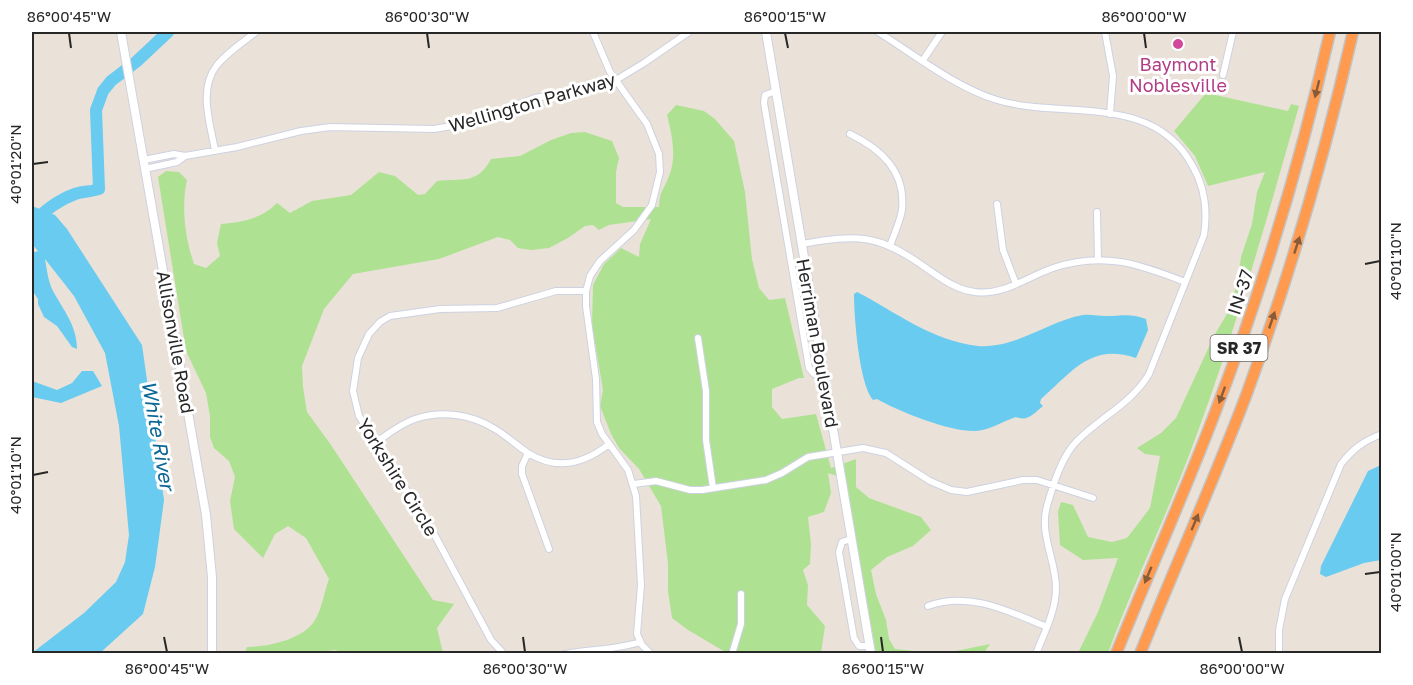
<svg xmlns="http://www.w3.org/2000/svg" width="1413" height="685" font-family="'Golos Text',sans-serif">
  <rect width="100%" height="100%" fill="#eae2d8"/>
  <path fill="#aee292" d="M1206,93l82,18 3,-7 8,2c-32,113 -64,226 -105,336 -26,71 -60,140 -86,211h-30l20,-41 20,-54 -35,2 -23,-15 -2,-33 3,-10 12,3 15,32 24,5 15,-4 23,-30 10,-52 -15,-2 -8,-6 24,-15 15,-15 38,-82 14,-24 10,-31 3,-24 11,-33 5,-32 8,-20 -57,14 -13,-30 -21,-25z
    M676,105l28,6 11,8 19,22 11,51 7,67 7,29 10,12 16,-2 19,80h-5l-27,11v18l10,12 34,-5 15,54 25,-9v28l13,11 52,19 10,13 -18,16 -26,11 -16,13 5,24 10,26 3,19 6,10 39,4h-58l-31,-174 -17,-6 3,20 -7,19 -16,5 3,27 -1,20 -7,6 5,15 -1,20 18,21 -4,27h-94l-39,-23 -16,-12 -4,-27v-28l-7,-57 -22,-37 -20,-21 -8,-14 -11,-28 3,-16 -11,-65 1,-40 11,-21 17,-16 18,9 1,-13 11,-25 -42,6 -10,5 -6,-5 -8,1 -17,12 -19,10 -18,2 -13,-2 -8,-8 -12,-3 -59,22 -86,15 -29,35 -22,57 1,21 4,25 24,33 102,155 21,4 -17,24 6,25 -96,1 -12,-4 -24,3h-66l2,-6c21,0 57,-8 68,-27 7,-11 9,-28 14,-41l-23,-41 -18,-12 -13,8 -12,24 -29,-29 -4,-28 5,-24 -6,-16 -15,-13 -4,-11v-21l-4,-23 -20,-42 -28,-174 8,-6 13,1 8,8c-6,26 -2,58 7,84l12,4 14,-12 -3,-13 4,-19c22,-2 40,-5 56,-21l13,10 22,-12 39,-6 28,-23 16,4 23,19 7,-1 12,-13c25,-3 40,4 54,-22l29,-3 31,-16 20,-7 14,-1 27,9 7,17 -3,14v31l7,4h36c1,-18 4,-15 10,-31 8,-19 3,-41 -2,-61z
    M990,644l-6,9h-38z"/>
  <path fill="#68cbef" d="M32,206l23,9 12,14 75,116 22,155 -9,67 -12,47 -43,39h-68l52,-40 32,-31 9,-20 4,-27 -10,-109 -14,-73 -31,-57 -29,-37c2,11 3,22 8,32 11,20 24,35 24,58l-5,-2 -15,-21 -13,-9 -6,-13v-5l-6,-9v-37l6,-2 -6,-7z
    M857,292c39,20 75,49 121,54 38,3 70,-25 105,-31 8,-1 15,1 23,1 15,0 25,-3 40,3l2,11 -12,28c-45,-15 -63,13 -95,41l-1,4 3,3c-9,7 -15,16 -27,11 -13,4 -26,13 -40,14 -26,1 -76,-19 -99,-32l-4,1c-14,-16 -19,-84 -19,-106z
    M82,371h11l9,15 -41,17 -29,-6v-16l25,9 15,-7z
    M1381,465v95l-17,3 -38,14 -6,-3 1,-8 47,-95z"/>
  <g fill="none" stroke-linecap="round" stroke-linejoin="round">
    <path stroke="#68cbef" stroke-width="12" d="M32,224c12,-13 26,-24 43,-30 8,-3 16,-2 24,-5l-3,-79 7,-19 8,-10 25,-19 32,-30"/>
    <defs>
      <path id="street" d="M593,32l17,40 37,52 12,30 1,18 -8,33 -18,25 -34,31 -10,15 -4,15v15l10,73 1,43 5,12 26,36 8,26 5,89 -4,49 5,11 9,9
        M878,32c37,23 77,55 119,68 66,20 155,-8 195,65 13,22 16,44 12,70l-55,139c-17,29 -48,43 -71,66 -16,15 -25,45 -31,66 -8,28 9,55 9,82 0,23 -12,45 -20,66
        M1105,32l8,44 -3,38
        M923,60l19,-28
        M1223,75l10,-43
        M776,91l-11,4 -1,8 45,265 5,6h9
        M850,134c31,15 56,37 52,76 -2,12 -8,24 -12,36
        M215,150c-5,-27 -17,-61 2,-85 11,-13 26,-23 39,-33
        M144,160l30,-6 11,2 52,-9 64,-16 29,-4 104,2 35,-6 66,-25 61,-11 20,-7 28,-17 45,-31
        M145,169l32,-7 8,-6
        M997,204l6,46 13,34
        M1097,212l1,48
        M802,244c56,-10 77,-10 124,24 15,10 30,22 49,24 28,4 52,-15 78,-24 50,-17 86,-4 132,14
        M698,338l8,53v49l7,48
        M375,443c13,-9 25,-19 40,-24 26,-9 56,-5 80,10 12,7 22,17 33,24 29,18 56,11 81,-9
        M528,453l-6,13v8l27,75
        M634,484l22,-3 34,9h12l64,-10 16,-7 26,-16 55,-9 23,5 44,28 21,9 16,2 56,-12h14l56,18
        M851,539l-9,3 -3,10 15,86 5,8h11
        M928,606c42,-15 80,5 119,21
        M504,654l-13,-14 -59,-110 -73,-114 -6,-25 5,-33 11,-24 11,-12 10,-6 50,-7 57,-1 59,-17h30
        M565,654c26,-5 51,-4 75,-12
        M732,654l9,-30v-30
        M1279,654v-24l6,-31 56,-135c12,-15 22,-23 41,-30"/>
      <path id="secondary" d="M121,32l85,483 6,62v77
        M766,32l105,622"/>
      <path id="highway" d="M1116,654c33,-82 69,-162 100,-244 47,-123 85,-250 114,-378
        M1140,654c35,-88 74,-173 107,-261 43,-118 78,-239 106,-361"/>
    </defs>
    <use href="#street" stroke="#cdd1e1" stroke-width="8"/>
    <use href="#secondary" stroke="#cdd1e1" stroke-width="10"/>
    <use href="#highway" stroke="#c3c3c3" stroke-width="13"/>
    <use href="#street" stroke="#fff" stroke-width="6"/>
    <use href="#secondary" stroke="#fff" stroke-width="8"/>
    <use href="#highway" stroke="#ff9a4e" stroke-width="10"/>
  </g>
  <defs><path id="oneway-solid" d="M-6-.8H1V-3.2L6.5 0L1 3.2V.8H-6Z" transform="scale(1.5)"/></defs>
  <g fill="#885b39">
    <use href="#oneway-solid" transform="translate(1317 89) rotate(104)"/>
    <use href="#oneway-solid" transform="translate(1297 245) rotate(-72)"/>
    <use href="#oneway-solid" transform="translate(1272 320) rotate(-71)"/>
    <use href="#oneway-solid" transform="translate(1222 395) rotate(110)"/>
    <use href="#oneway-solid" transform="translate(1195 522) rotate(-67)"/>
    <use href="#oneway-solid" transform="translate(1148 575) rotate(113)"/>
  </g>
  <path fill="none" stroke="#272727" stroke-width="2" d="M69,33l2,15M427,33l2,15M785,33l3,15M1144,33l2,15M33,164l15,-2M1365,264l15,-3M33,475l15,-3M1365,574l15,-2M164,637l3,15M523,637l2,15M881,637l2,15M1239,637l3,15"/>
  <circle fill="#d1479c" stroke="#fff" stroke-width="2" cx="1178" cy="44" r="6"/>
  <g text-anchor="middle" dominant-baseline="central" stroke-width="6" stroke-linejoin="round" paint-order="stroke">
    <rect fill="#fff" stroke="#686868" stroke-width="1.5" x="1210.5" y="335" width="57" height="26" rx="4.5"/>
    <g font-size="16" font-weight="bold" fill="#272727">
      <text x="1239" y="348">SR 37</text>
    </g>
    <g font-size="18" fill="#b23c85" stroke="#fff">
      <text x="1178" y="64">Baymont<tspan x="1178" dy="21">Noblesville</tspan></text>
    </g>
    <g font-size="18" fill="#272727" stroke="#fff">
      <text transform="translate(532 102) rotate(-16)">Wellington Parkway</text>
      <text transform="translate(1240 292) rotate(-72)">IN-37</text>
      <text transform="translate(176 342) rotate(80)">Allisonville Road</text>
      <text transform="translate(818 343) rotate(80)">Herriman Boulevard</text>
      <text transform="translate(398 477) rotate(58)">Yorkshire Circle</text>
    </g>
    <g font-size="20" font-style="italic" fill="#0b6796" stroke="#fff">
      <text transform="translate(159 435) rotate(80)">White River</text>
    </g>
  </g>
  <rect width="1413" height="685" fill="none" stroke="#ffffff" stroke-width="66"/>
  <rect x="33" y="33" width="1347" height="619" fill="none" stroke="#272727" stroke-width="2"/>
  <g font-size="15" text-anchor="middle" fill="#272727">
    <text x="69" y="22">86°00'45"W</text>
    <text x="427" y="22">86°00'30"W</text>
    <text x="785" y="22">86°00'15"W</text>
    <text x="1144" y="22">86°00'00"W</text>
    <text transform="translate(16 164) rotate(-90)" y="5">40°01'20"N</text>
    <text transform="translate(1396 261) rotate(-90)" y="5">40°01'10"N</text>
    <text transform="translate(16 475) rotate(-90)" y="5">40°01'10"N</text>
    <text transform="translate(1396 572) rotate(-90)" y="5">40°01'00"N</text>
    <text x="167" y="674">86°00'45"W</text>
    <text x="525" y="674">86°00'30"W</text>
    <text x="883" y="674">86°00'15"W</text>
    <text x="1242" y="674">86°00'00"W</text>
  </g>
</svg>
